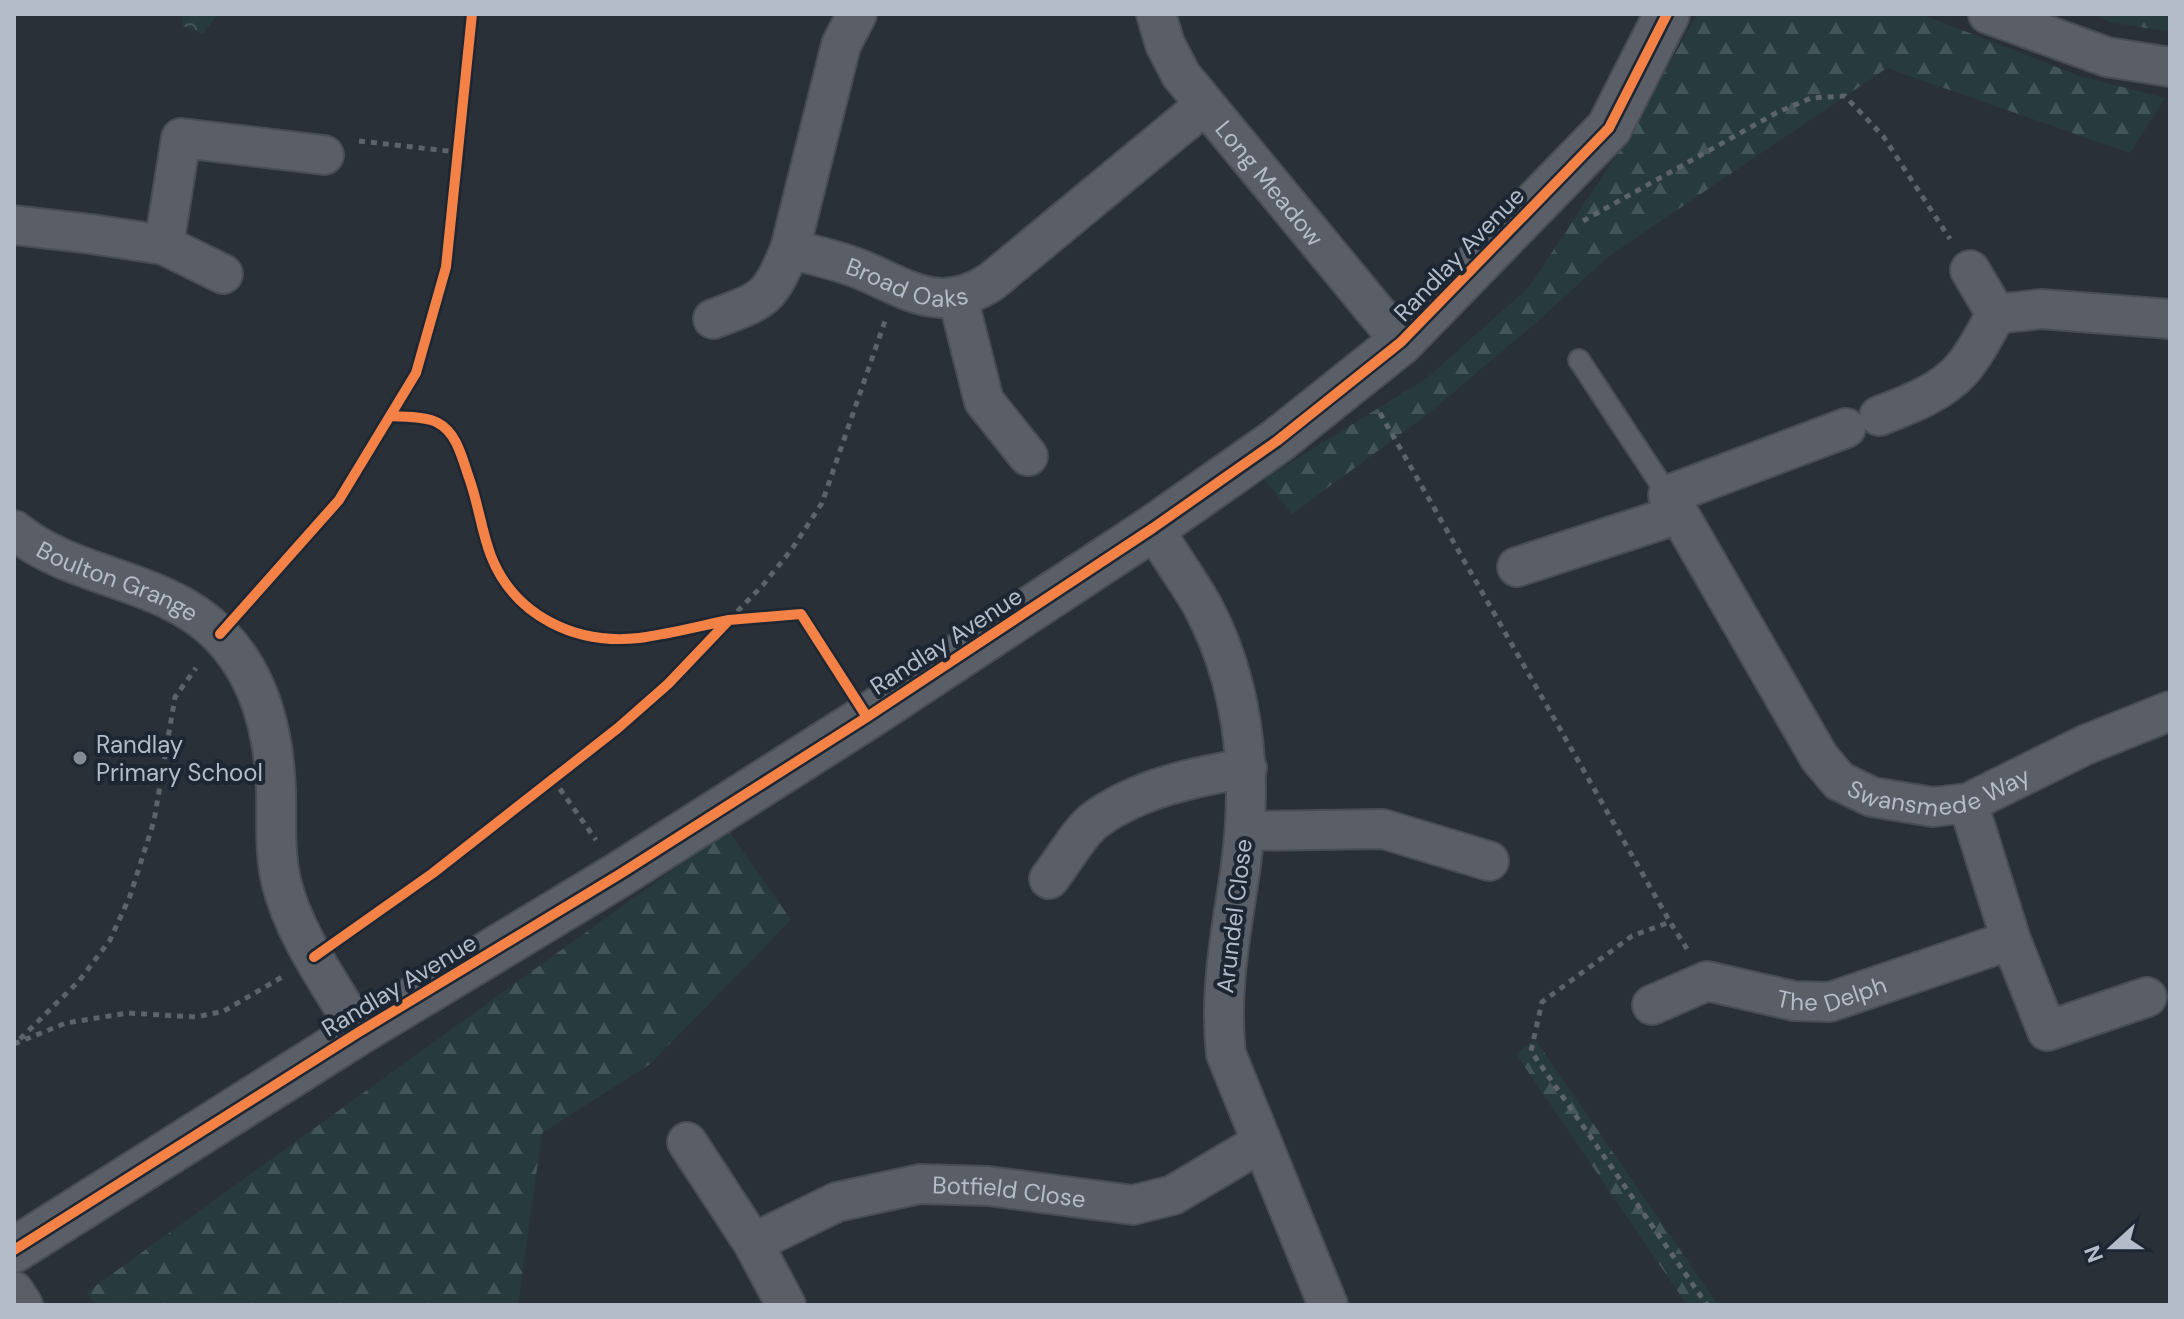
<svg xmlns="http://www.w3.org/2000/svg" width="2184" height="1319" font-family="'DM Sans',sans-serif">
  <defs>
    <pattern id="forest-firs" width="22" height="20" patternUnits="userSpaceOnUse" patternTransform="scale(2)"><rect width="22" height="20" fill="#273a3e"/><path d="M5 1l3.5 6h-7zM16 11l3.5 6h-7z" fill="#445559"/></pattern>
    <pattern id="park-crowns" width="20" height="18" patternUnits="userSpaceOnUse" patternTransform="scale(2)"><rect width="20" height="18" fill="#273a3e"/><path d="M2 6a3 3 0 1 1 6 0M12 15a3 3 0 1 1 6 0" fill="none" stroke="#445559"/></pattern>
  </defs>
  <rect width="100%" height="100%" fill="#2a3038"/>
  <path fill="url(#forest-firs)" d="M1697,14h224l158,62 86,22 -35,55 -243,-85 -278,188 -70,64 -110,93 -137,101 -28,-35 163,-101 102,-91 99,-149z
    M2091,14h79v18l-60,-10z
    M728,830l63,90 -141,144 -108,69 -24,172h-422l-9,-13z
    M1535,1039l183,266h-31l-171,-251z"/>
  <path fill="url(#park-crowns)" d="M181,14h37l-15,20 -20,-8z"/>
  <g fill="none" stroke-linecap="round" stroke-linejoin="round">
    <defs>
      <path id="service" d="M1579,360l89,135"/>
      <g id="minor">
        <path id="s1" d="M857,14l-16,31 -51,204c22,6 46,11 67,19 50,20 81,48 134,14l214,-177"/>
        <path id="s2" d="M1156,14l9,30 16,31 220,267"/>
        <path d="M1988,14l119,43 63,10"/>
        <path d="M14,225l77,9 73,11 59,29"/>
        <path d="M164,245l17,-107 143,17"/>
        <path d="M1970,270l26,44 45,-5 129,10"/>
        <path d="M958,298l26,103 44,55"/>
        <path d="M713,319c51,-19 56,-19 77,-70"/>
        <path d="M1879,416c29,-11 62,-23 83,-47 14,-16 24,-37 34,-55"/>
        <path id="s3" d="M1846,428l-178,67 151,262 20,24 33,16 61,10 35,-4 117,-58 85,-34"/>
        <path d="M1153,528c16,26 34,51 49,77 44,82 51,176 38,267 -9,61 -21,119 -14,182l102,251"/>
        <path id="s4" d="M14,530c61,50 148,47 205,104 41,41 55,99 57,156 1,31 -2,59 5,91 13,54 50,104 78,151"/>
        <path d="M1517,567l162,-53"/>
        <path d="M1968,803l43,137 36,91 100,-34"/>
        <path d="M1245,831l138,-2 106,32"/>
        <path d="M1049,879c13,-16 30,-47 46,-59 44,-32 99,-43 152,-52"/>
        <path id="s5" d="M1652,1005l55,-24 87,20 36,1 181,-62"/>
        <path d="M687,1142l66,101"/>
        <path d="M14,1291l9,14"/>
        <path id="s6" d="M786,1305l-33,-62 84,-41 83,-18 68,2 145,19 40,-10 89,-53"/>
      </g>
      <path id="tertiary" d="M14,1250l345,-218 261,-158 247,-157 286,-189 124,-87 124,-99 208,-214 58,-114"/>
    </defs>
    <use href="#service" stroke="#484c53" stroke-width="24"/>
    <use href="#minor" stroke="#484c53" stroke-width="42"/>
    <use href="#tertiary" stroke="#484c53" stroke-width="48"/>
    <path stroke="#5d636a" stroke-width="5" stroke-dasharray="6 6" stroke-linecap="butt" d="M359,141l98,11
      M1583,221l193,-108 35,-15 34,-2 38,40 67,103
      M1380,413l290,509
      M729,620l34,-35 29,-36 30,-46 63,-182
      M553,779l43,61
      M1687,949l-17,-27 -38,14 -90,66 -11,49 176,254
      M20,1039l59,-58 31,-41 20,-44 24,-75 21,-124 21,-29
      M14,1044l52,-21 62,-10 68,4 28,-6 58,-34"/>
    <use href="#service" stroke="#5a5e66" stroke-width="20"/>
    <use href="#minor" stroke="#5a5e66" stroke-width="38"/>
    <use href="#tertiary" stroke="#5a5e66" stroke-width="44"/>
    <defs>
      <path id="cycleway" d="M729,620l72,-6 66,103
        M220,634l119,-134 77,-127 30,-106 26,-253
        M314,957l119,-84 185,-145 50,-44 61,-64c-29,6 -60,14 -90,18 -62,7 -124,-21 -148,-82 -10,-26 -13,-55 -23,-81 -6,-18 -12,-43 -30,-52 -11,-7 -34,-6 -48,-7
        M14,1250l345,-218 261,-158 247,-157 286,-189 124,-87 124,-99 208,-214 58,-114"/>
    </defs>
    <use href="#cycleway" stroke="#1d2633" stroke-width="15"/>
    <use href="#cycleway" stroke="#f48246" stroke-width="10"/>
  </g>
  <circle fill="#848b96" stroke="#1d2633" stroke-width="3" cx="80" cy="758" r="8"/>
  <g text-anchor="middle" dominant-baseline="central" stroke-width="8" stroke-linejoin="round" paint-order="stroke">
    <g font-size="24" fill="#b4bcc9" stroke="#1d2633">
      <text stroke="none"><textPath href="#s2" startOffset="206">Long Meadow</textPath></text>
      <text transform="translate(1459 254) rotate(-46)">Randlay Avenue</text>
      <text stroke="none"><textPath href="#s1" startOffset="368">Broad Oaks</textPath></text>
      <text stroke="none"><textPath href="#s4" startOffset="116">Boulton Grange</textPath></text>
      <text transform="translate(946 641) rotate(-33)">Randlay Avenue</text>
      <text stroke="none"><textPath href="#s3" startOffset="630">Swansmede Way</textPath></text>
      <text transform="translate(1234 916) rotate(-83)">Arundel Close</text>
      <text transform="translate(399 985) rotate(-31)">Randlay Avenue</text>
      <text stroke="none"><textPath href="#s5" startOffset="188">The Delph</textPath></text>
      <text stroke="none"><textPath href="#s6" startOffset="338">Botfield Close</textPath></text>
    </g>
    <g font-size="24" fill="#b4bcc9" stroke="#1d2633" text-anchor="start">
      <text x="96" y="744">Randlay<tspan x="96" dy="28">Primary School</tspan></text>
    </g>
  </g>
  <rect width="2184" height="1319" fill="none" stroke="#b4bcc9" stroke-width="32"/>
  <g transform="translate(2112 1247) rotate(249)" stroke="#1d2633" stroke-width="6" paint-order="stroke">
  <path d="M0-6L14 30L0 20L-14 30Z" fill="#b4bcc9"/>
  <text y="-12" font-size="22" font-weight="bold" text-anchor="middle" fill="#b4bcc9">N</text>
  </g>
</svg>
